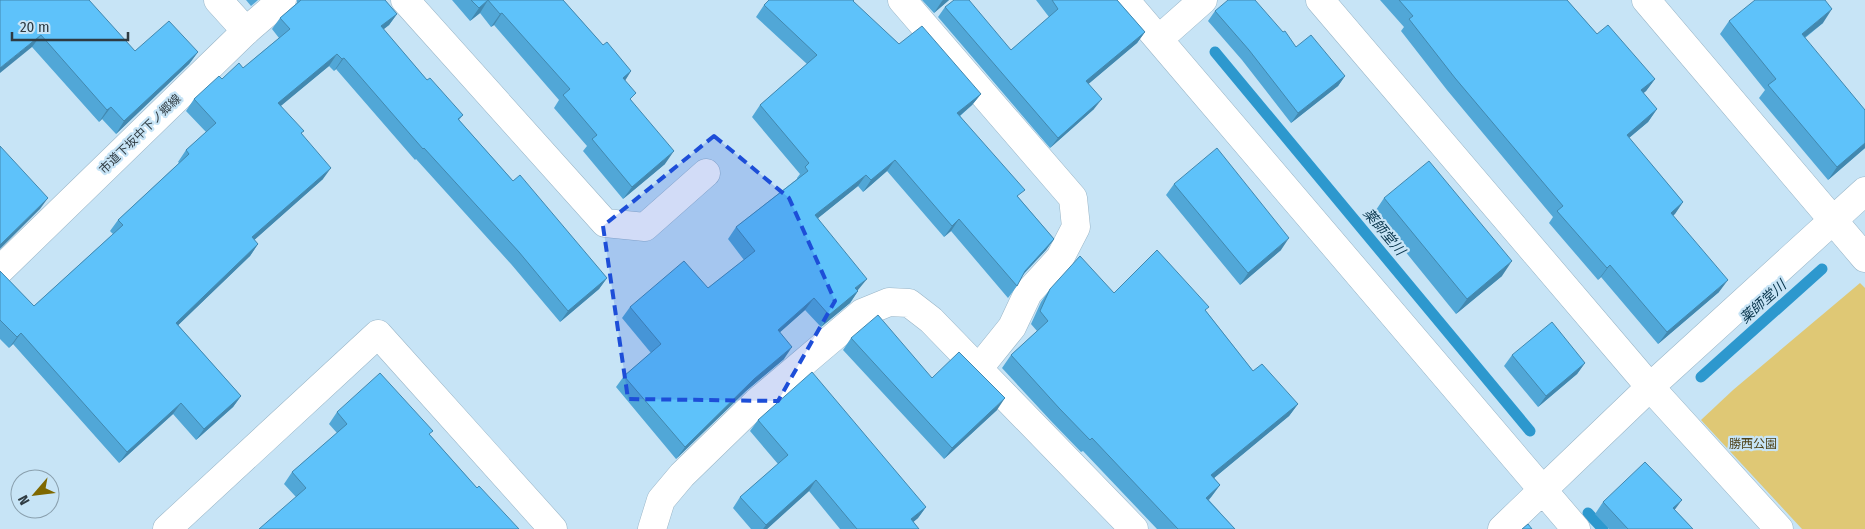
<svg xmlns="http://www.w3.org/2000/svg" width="1865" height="529" font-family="'Fira Sans Condensed','Noto Sans JP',sans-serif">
  <rect width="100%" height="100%" fill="#c7e4f6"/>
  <path fill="#dfc875" d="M1860,283l5,5v241h-63l-101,-109 32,-30z"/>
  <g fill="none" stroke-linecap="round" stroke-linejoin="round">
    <path stroke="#2d98ce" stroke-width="11" d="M1215,52l315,379
      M1701,377l121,-108
      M1588,513l15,16"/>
    <defs>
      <path id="minor" d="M218,0l28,31
        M405,0l200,223 40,4 61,-54
        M902,0l171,198 3,29 -16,31 -32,35 -16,34 -33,41
        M1125,0l451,529
        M1320,0l330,387 129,142
        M1646,0l219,258
        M1159,39l44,-39
        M167,529l211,-195 175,195
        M652,529l9,-29 21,-25 75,-73 105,-89 27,-11 20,1 22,17 203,209
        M1502,529l148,-142 215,-196"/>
      <path id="tertiary" d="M0,270l246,-239 36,-31"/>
    </defs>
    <use href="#minor" stroke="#99b5c7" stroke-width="29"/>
    <use href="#tertiary" stroke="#99b5c7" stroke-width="29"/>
    <use href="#minor" stroke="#fff" stroke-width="28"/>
    <use href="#tertiary" stroke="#fff" stroke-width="28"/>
  </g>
  <path fill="#51a7d7" d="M0,0l135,51 63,1 -9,12 -73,70 -14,-15 -3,3 -67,-75z
    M246,0h12l-7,6z
    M297,0h88l12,14 -8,11 -6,4 44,51 36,35 -4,5 54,61 94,97 -8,11 -39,33 -49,-58 -95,-105 -1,1 -79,-91 -2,2 -5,-5 -49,40 22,28 21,45 -69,61 4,4 -8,12 -72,69 63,71 -8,11 -37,33 -23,-26 -54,49 -106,-119 -4,4 -9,-9v-68l34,35 79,-72 -3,-3 8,-11 61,-57 -1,-1 8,-12 20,-18 -20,-21 8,-12 28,-20 21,-11 36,-30 -7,-9 8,-11 17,-15z
    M452,0h111l40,45 28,26 -6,9 6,20 34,64 -42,35 -40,-48 4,-5 -33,-38 5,-8 -65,-75 -3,2 -11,-14 -10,8z
    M922,0h27l-15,13z
    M1036,0h81l28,32 -8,11 -49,41 6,25 -44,39 -112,-131 7,-10 66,43 38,-33z
    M1380,0h187l30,34 58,45 -9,12 -3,2 14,16 -9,13 -19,16 54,64 -10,14 46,76 -61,52 -57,-67 -3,3 -49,-57 4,-6 -106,-127 -46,-59 3,-4z
    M854,3l45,41 82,50 -9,11 -12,11 59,82 35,41 -8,11 -25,27 -4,9 -9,12 -57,-67 -7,6 -57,-66 -24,21 -5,-6 -40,32 40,73 -8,12 -29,24 -16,-17 -25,22 4,27 -38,32 -70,68 -60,-72 8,-11 27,-23 -29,-35 8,-11 78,-19 36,-28 -16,-21 8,-12 61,-48v-1l3,-4 -48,-57 8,-12 47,-41 -51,-47 8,-12z
    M1215,11l81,36 49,29 -7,10 -47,37 -49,-63 -34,-39z
    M1729,21l94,2 -18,15 60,110 -37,32 -69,-82 6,-8 -45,-56z
    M1174,184l107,66 -41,35 -74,-90z
    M1384,198l118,78 -46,38 -82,-101z
    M1050,289l64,4 92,18 47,60 45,33 -9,12 -75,62 6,7 -11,15 26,29h-78l-74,-78 -2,1 -30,-31 -49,-53 9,-13 26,-24 -6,-7 10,-22z
    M851,338l81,40 65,32 -53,49 -101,-109z
    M1512,355l73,8 -8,11 -39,33 -34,-41z
    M337,412l93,23 47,53 -181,9 -12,-13 8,-12 45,-39 -8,-9z
    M758,420l168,87 -8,11 -5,4 6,7h-79l-31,-38 -42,38h-16l-18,-21 7,-11 38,-33 -28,-33z
    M1603,502l72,8 18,19h-84l-14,-15z"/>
  <path fill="#4288af" d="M488,0l-8,13 -10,8 9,-13z
    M943,0h6l-15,13 8,-12z
    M1832,9l-9,14 -31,24 10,-13z
    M502,13l-8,12 -3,2 9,-13z
    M397,14l-8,11 -16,13 8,-12z
    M1145,32l-8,11 -58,49 7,-11z
    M41,35l-9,12 -32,26v-5z
    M198,52l-9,12 -73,70 8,-13z
    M337,54l-8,12 -59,49 8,-12z
    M344,58l-8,11 -2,2 8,-12z
    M631,71l-8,13v-6z
    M1345,76l-7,10 -47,37 7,-10z
    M1655,79l-9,12 -14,12 9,-13z
    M981,94l-9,11 -23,20 8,-12z
    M1102,99l-8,10 -44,39 8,-10z
    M111,107l-9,12 -3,3 8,-12z
    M1657,109l-9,13 -30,25 9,-12z
    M1865,143v5l-37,32 9,-13z
    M674,151l-9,13 -42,35 9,-12z
    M895,160l-8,11 -24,21 8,-12z
    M331,168l-8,11 -79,70 8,-12z
    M866,175l-8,11 -51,41 8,-12z
    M48,198l-8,11 -40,40v-4z
    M1683,202l-8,12 -13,11 9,-12z
    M959,219l-8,12 -7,6 8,-11z
    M1289,238l-8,12 -41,35 8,-12z
    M1054,239l-8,11 -30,32 9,-11z
    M258,244l-8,12 -82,79 8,-12z
    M1512,261l-10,15 -46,38 11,-15z
    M1610,265l-9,12 -3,3 9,-12z
    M607,278l-8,11 -39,33 8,-11z
    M867,279l-9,11 -11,10 8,-12z
    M1728,280l-9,12 -61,52 9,-12z
    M858,291l-8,12 -29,24 8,-12z
    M814,298l-9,12 -36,32 9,-12z
    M21,333l-8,11 -4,4 8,-11z
    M792,347l-8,12 -38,32 -70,68 9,-12 69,-68z
    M1585,363l-8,11 -39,33 8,-11z
    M241,396l-8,11 -37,33 8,-11z
    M1005,398l-8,12 -53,49 8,-11z
    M181,403l-8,11 -54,49 8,-11z
    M1298,404l-9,12 -87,72 9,-13z
    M816,480l-7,11 -42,38h-4l3,-4z
    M1220,485l-9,12 -14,14 9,-13z
    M1682,500l-9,12v-4z
    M926,507l-8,11 -13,11 6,-10z"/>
  <path fill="#5ec2fa" stroke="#4288af" d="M0,0h89l46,51 34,-30 29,31 -74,69 -13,-14 -4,3 -66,-75 -41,33z
    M301,0h84l12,14 -16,12 46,54 3,-2 33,37 -5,4 55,62 7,-6 87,103 -39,33 -49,-59 -95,-104 -1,1 -79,-91 -2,1 -5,-5 -59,49 26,28 -3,2 30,35 -79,69 6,7 -82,79 65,73 -37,33 -23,-26 -54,49 -106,-119 -4,4 -17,-17v-49l34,35 89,-81 -5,-5 71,-66 -3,-4 30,-27 -22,-24 25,-23 3,3 17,-16 4,5 47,-39 -10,-11z
    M471,0h92l40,45 4,-3 24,29 -8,7 13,15 -6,6 44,52 -42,36 -40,-48 5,-4 -34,-40 7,-6 -68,-76 -2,1 -12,-14 -9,8z
    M769,0h85l-1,1 46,43 23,-18 59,68 -24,19 68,77 -8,6 37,43 -29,32 -8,15 -58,-67 -7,7 -57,-66 -24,20 -5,-5 -51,40 52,64 -12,9 3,3 -29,24 -15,-17 -36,32 14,17 -38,32 -69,68 -61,-71 37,-32 -31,-37 54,-46 24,27 47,-37 -19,-24 72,-56 -3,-4 4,-4 -49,-58 57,-50 -53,-50z
    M954,0h15l42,50 47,-41 -6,-9h65l28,32 -59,49 16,18 -44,39 -113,-131z
    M1228,0h27l28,32 2,-1 11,16 15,-12 34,41 -47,37 -49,-63 -34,-39z
    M1399,0h168l30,34 11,-9 47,54 -14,11 16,19 -30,26 56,67 -12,11 57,67 -61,52 -57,-67 -3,3 -50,-57 6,-5 -108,-128 -46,-59 4,-3z
    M1755,0h70l7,9 -30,25 63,76v33l-28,24 -69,-82 8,-6 -47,-58z
    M0,146l48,52 -48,47z
    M1217,148l72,90 -41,35 -74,-89z
    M1429,161l83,100 -45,38 -83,-101z
    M1157,250l52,57 -4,3 48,61 9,-7 36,40 -87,71 9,10 -14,13 29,31h-57l-86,-91 -2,2 -31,-32 -48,-53 37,-34 -8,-10 10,-22 30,-33 34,37z
    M878,315l54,63 27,-26 46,46 -53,50 -101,-110z
    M1552,322l33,41 -39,33 -34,-41z
    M812,372l114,135 -15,12 8,10h-62l-41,-49 -50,45 -26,-28 48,-42 -30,-35z
    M380,373l53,58 -4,3 48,54 2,-2 40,43h-260l47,-41 -14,-16 55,-48 -10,-12z
    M1645,462l37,38 -9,8 20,21h-65l-25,-27z
    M1528,524l4,5h-10z"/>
  <path fill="#1d4ed8" fill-opacity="0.2" stroke="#1d4ed8" stroke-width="4" stroke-dasharray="10 6" stroke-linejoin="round" d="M714,136l75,62 46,103 -57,100 -150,-2 -25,-173z"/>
  <g text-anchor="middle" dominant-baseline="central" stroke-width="4.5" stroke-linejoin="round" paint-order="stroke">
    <g font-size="12" fill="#2f3b42" stroke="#c7e4f6">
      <text transform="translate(140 134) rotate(-44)">市道下坂中下ノ郷線</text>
    </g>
    <g font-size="12" fill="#4f431a" stroke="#c7e4f6">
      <text x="1753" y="444">勝西公園</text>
    </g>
    <g font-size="14" font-style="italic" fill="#08354c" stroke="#c7e4f6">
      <text transform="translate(1384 232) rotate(50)">薬師堂川</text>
      <text transform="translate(1763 302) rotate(-42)">薬師堂川</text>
    </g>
  </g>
  <g transform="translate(35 494) rotate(242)"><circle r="24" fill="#c7e4f6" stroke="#8aa0ae"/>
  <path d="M0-4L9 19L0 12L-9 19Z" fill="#7f6800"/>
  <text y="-8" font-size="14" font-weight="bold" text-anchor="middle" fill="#2f3b42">N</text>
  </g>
  <path d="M12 32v8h116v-8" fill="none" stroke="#2f3b42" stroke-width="2.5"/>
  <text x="20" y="32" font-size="15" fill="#2f3b42" stroke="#c7e4f6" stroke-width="4" paint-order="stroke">20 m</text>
</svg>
